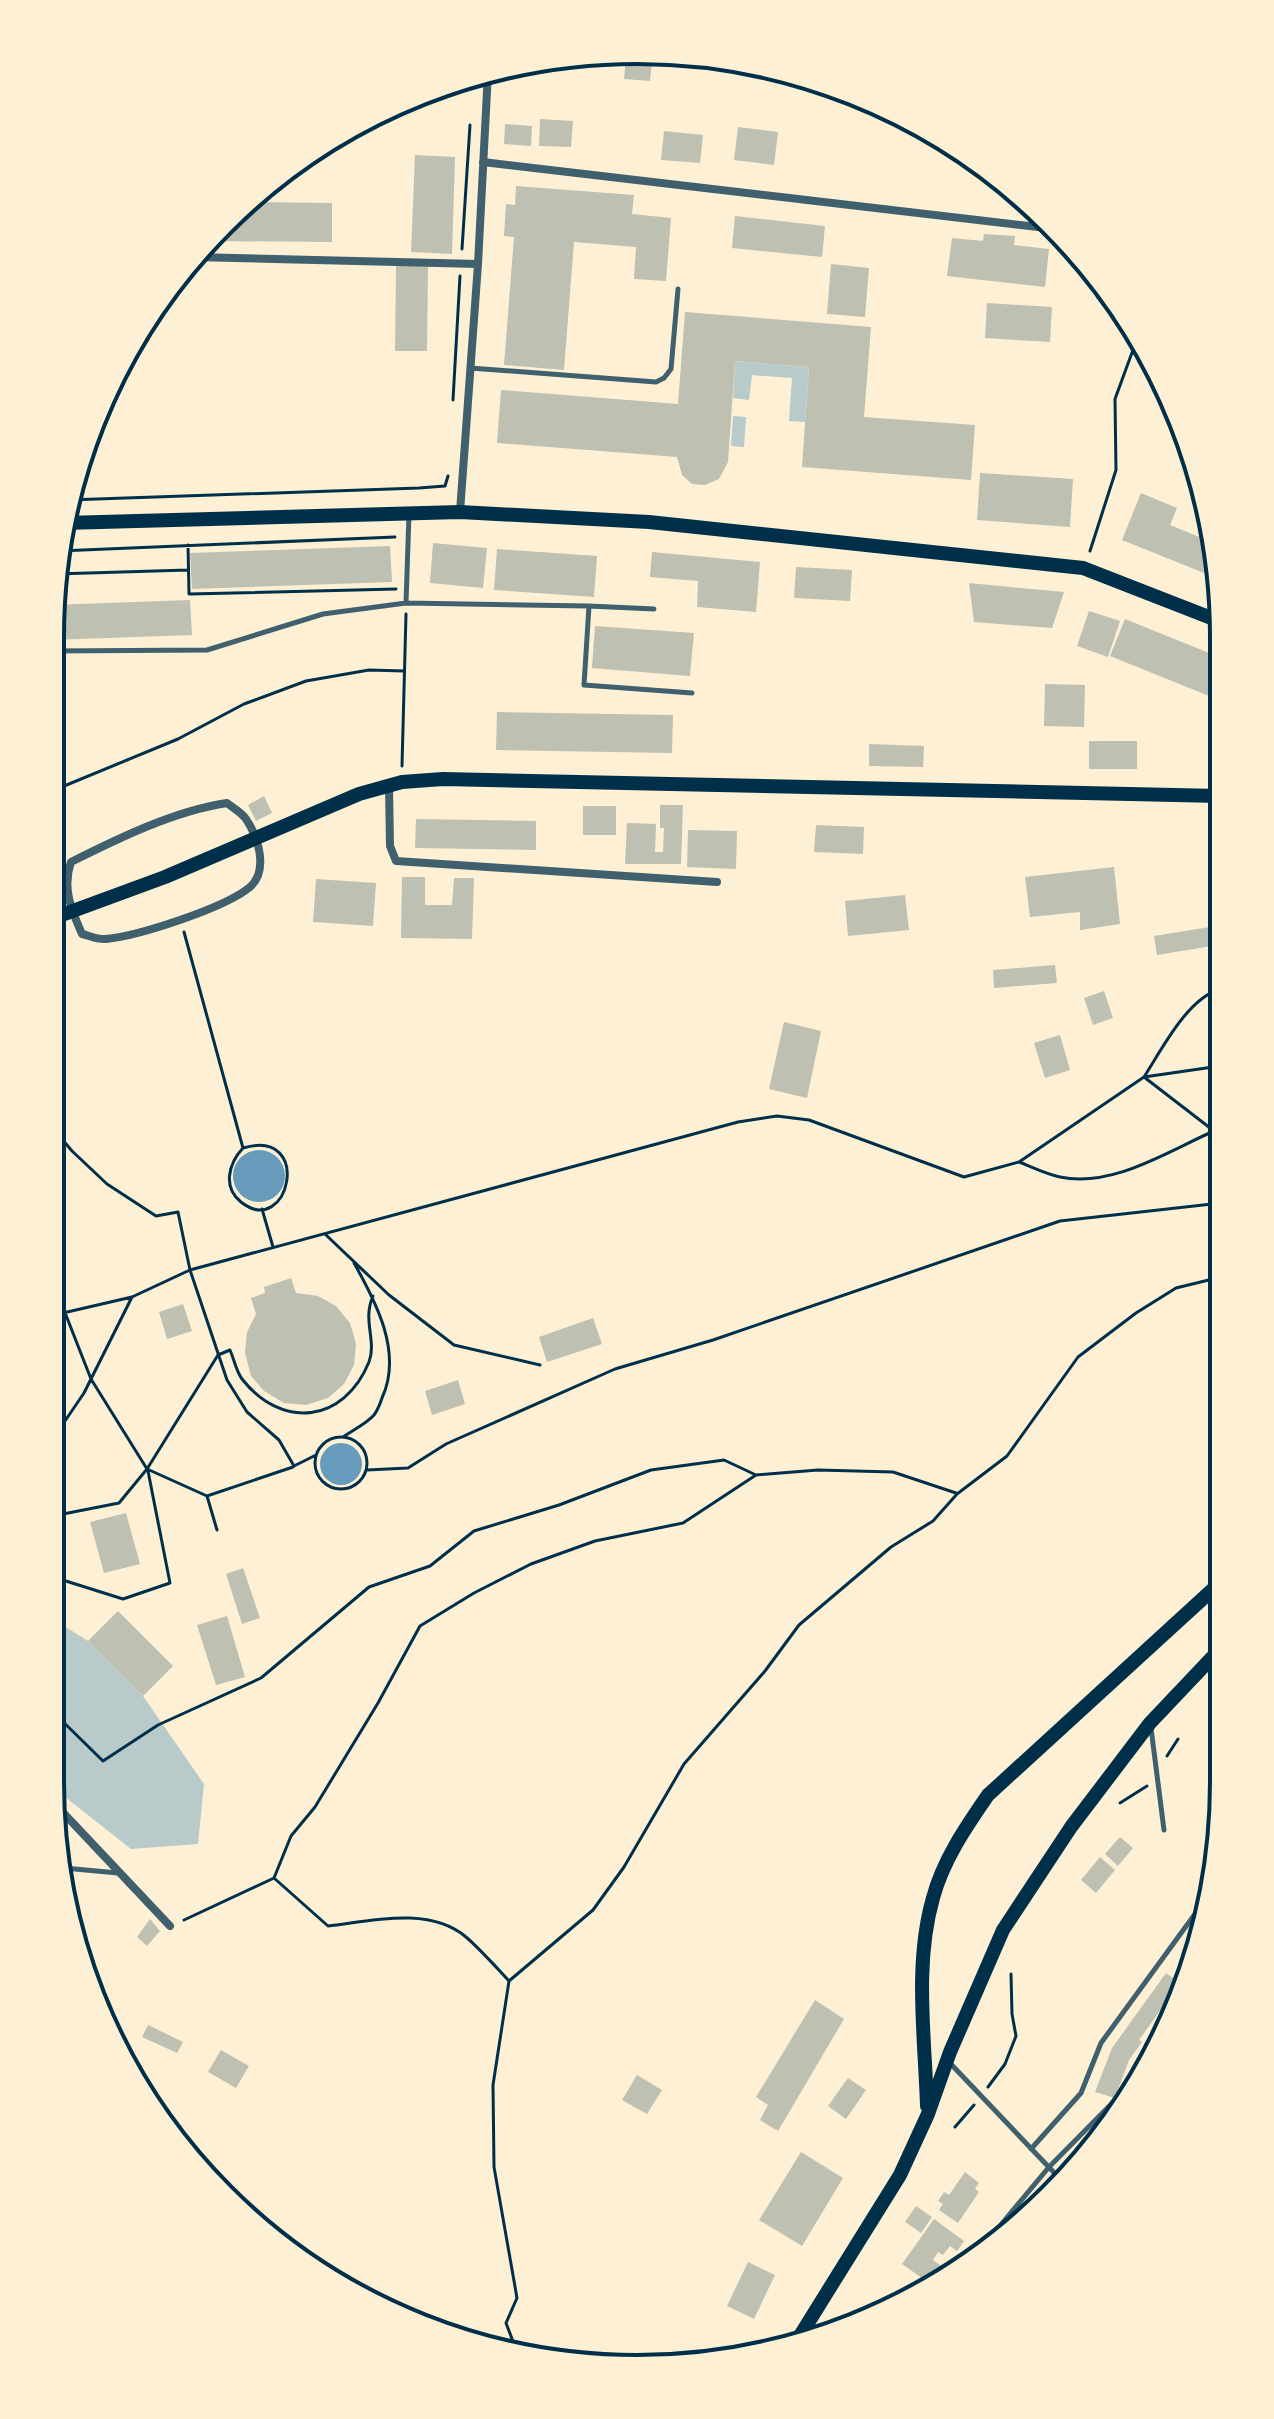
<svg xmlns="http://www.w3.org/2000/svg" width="1274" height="2419" font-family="'Work Sans',sans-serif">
  <rect width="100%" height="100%" fill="#fdf0d5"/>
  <path fill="#b9caca" d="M735,361l74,6 -4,55 -16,-1 3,-43 -40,-3 -3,25 -16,-2z
    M733,416l13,1 -2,30 -13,-1z
    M50,1617l38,24 55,55 61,88 -6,60 -67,5 -80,-63z"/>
  <path fill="#669bbc" d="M233 1176a26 26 0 1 1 52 0a26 26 0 1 1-52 0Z
    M320 1464a21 21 0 1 1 42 0a21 21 0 1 1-42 0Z"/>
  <path fill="#bec0b2" d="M626,58l26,3 -2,20 -26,-2z
    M540,119l33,2 -2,26 -32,-1z
    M505,124l27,2 -1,20 -27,-2z
    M738,127l40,5 -4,33 -40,-5z
    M664,131l39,4 -3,28 -39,-3z
    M415,155l40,2 -3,97 -41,-2z
    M516,186l118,9 -2,19 39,4 -5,63 -32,-2 2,-32 -62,-5 -10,128 -60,-5 10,-128 -10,-1 2,-32 9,1z
    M244,202l88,1v39l-124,-1z
    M735,216l90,10 -3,31 -90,-9z
    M984,234l31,2 -1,9 35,4 -4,38 -98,-11 5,-38 31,3z
    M831,264l38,4 -4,49 -38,-3z
    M396,266h32l-1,85h-32z
    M1097,280l6,1 12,19 -19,-1z
    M987,303l65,4 -2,35 -65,-4z
    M685,312l186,15 -7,90 111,8 -4,55 -169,-13 7,-100 -74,-6 -7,101 -9,17 -14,6 -13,-1 -10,-9 -5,-18 -180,-14 4,-53 177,14z
    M980,473l93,6 -3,48 -93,-7z
    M1141,493l36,15 -7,17 44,18 5,17v19l-97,-39z
    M433,543l54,5 -4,40 -53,-5z
    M390,546l2,36 -200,7 -2,-36z
    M497,549l100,7 -3,41 -100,-7z
    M652,552l108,10 -4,50 -59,-5 1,-26 -48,-4z
    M796,567l56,3 -2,31 -56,-3z
    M969,583l95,9 -12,36 -78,-6z
    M190,600l2,35 -141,5v-35z
    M1089,611l31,10 -12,36 -31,-11z
    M1125,619l94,38v43l-109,-44z
    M595,626l99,7 -4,43 -98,-8z
    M1045,684l40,1 -1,42 -40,-1z
    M497,712l176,3 -1,38 -176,-3z
    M1089,741h48v28h-48z
    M869,744l55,2 -1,21 -54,-1z
    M264,796l8,17 -16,8 -8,-16z
    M660,805h23l-2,59h-56l2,-41 29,1 -1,28h8l1,-24h-4z
    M583,806h33v29h-33z
    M416,819l120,2v29l-121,-2z
    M816,825l48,2 -1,27 -49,-2z
    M688,830l49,1 -1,38 -49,-2z
    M1114,867l6,57 -40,6v-18l-50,5 -5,-40z
    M402,877h23v28h27l2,-27h20l-2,61 -71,-1z
    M316,879l60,4 -3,43 -60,-4z
    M905,895l4,35 -61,6 -3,-35z
    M1210,927l2,19 -55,9 -3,-19z
    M1055,965l2,18 -63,5 -1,-18z
    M1104,991l9,27 -20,7 -9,-27z
    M784,1022l37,9 -14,67 -38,-9z
    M1060,1035l10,35 -25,8 -11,-35z
    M291,1278l5,15 22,3 18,10 14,17 6,21 -2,21 -10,19 -16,14 -22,7 -22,-2 -20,-12 -13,-15 -6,-23 2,-21 9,-18 -5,-16 14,-5 -1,-6z
    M183,1304l9,27 -25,8 -8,-27z
    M593,1318l9,26 -55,18 -8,-25z
    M458,1380l7,24 -33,11 -7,-24z
    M126,1513l14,51 -36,9 -14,-51z
    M243,1568l17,50 -18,6 -16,-50z
    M118,1611l55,55 -30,30 -55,-55z
    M227,1616l18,61 -29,8 -19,-60z
    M1120,1837l13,11 -15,18 -13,-12z
    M1100,1857l15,13 -19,23 -15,-13z
    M150,1919l10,12 -13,15 -10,-9z
    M1166,1973l14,10 -41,57 3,2 -13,18 -14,38 -20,-6 17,-44z
    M815,2000l29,19 -66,112 -18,-11 8,-15 -12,-8z
    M148,2025l35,17 -6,11 -35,-16z
    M221,2050l28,16 -13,22 -28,-16z
    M637,2075l25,15 -15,24 -25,-14z
    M848,2078l18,12 -20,29 -18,-13z
    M801,2152l42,26 -41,68 -43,-26z
    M965,2172l14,11 -4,6 4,3 -21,31 -19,-13 4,-6 -5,-3 6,-9 5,3z
    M1027,2200l11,9 -50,40 -1,-1z
    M916,2206l16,11 -11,16 -16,-11z
    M934,2219l30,22 -7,10 -7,-5 -7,9 -5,-3 -5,8 11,8 -12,17 -30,-21z
    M748,2262l27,13 -21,44 -27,-13z"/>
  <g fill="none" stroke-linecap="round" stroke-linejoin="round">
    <path stroke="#003049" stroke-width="3" d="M462,249l8,-124
      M453,400l7,-124
      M68,500l351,-12 26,-2 3,-10
      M188,545l1,49 207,-5
      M59,551l336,-14
      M1090,551l26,-81 -1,-71 22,-60
      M55,574l133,-4
      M402,766l4,-152
      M52,791l126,-52 66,-35 62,-23 63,-11 35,1
      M184,932l59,216c-14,15 -21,39 -2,54 48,38 73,-75 2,-54
      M1220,989c-33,10 -58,60 -76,88l70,54h7
      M51,1126l21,25 35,33 49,32 22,-4 12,58 548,-148 39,-6 32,4 155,57 55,-15 125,-85 76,-11
      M1019,1162c13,5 27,12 41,15 53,11 108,-26 154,-46
      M262,1209l11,38
      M326,1235l63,60 65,50 86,20
      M51,1277l40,102 56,90 60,27 86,-29
      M50,1316l82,-19 58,-27 37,110 20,32 32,28 15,26 22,-11
      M315 1463a26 26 0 1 1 52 0a26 26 0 1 1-52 0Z
      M343,1437c10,-7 23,-13 31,-22 3,-4 6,-11 8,-17 21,-45 -6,-96 -28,-135
      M50,1443l34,-50 48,-96
      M367,1470l41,-2 38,-24 169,-75 98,-29 347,-119 161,-18
      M207,1496l10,34
      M50,1511l8,4 61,-12 28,-34 71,-114 12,-5c4,9 6,21 12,29 40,51 102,44 127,-17 8,-22 -7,-41 4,-66
      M50,1576l73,23 47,-16 -22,-112
      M50,1709l53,52 55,-36 103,-47 108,-91 61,-21 44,-35 85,-26 92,-35 73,-10 32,15
      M1167,1756l11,-17
      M1120,1803l27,-17
      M274,1878l17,-42 24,-29 63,-104 42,-77 54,-33 57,-29 64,-23 88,-18 73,-48 62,-5 75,2 63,21
      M184,1920l90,-42 54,48c43,-5 101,-20 138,11 15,13 29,29 43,44
      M988,2087l17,-23 11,-28 -4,-22 -1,-40
      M955,2127l19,-22
      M517,2352l-11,-29 11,-25 -23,-131 -1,-82 16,-104 84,-71 31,-43 60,-103 81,-93 34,-46 92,-78 42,-26 24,-27 50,-38 71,-99 58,-44 40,-25 45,-11"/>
    <path stroke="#3f606c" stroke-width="5" d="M470,368l186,14 8,-4 7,-9 7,-80
      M406,603l3,-89
      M589,606l65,3
      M51,651l156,-1 116,-36 83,-11 183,3 -5,79 108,8
      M1151,1728l13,102
      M64,1868l54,5
      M948,2061l115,121
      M1031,2149l50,-56 20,-50 110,-151
      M970,2262l79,-95 90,-91"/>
    <path stroke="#3f606c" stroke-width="8" d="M483,162l572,67
      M193,257l285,7
      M460,512l18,-248 10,-192
      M389,785l1,61 6,15 321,21
      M227,803c6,5 14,9 19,16 12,18 23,51 4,68 -25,21 -112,49 -144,52 -8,1 -16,-3 -24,-5 -11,-25 -20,-46 -11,-72 48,-24 103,-51 156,-59z
      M54,1803l116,123"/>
    <path stroke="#003049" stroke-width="14" d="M64,523l396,-11 189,10 434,46 136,53
      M51,919l114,-42 194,-83 43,-12 41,-3 777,17
      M927,2106c-2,-68 -13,-142 6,-208 10,-38 33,-71 55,-103l234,-214
      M798,2339l102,-164 28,-61 22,-62 53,-122 68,-103 79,-104 72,-76"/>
    <path stroke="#657d81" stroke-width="6" d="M953,2276l16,-21"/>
  </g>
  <path d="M0 0H1274V2419H0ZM637 64H637A573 573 0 0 1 1210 637V1782A573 573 0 0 1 637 2355H637A573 573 0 0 1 64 1782V637A573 573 0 0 1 637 64Z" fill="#fdf0d5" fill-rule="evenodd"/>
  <path fill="none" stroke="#003049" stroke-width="4" d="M637 64H637A573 573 0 0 1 1210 637V1782A573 573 0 0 1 637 2355H637A573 573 0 0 1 64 1782V637A573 573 0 0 1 637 64Z"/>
</svg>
